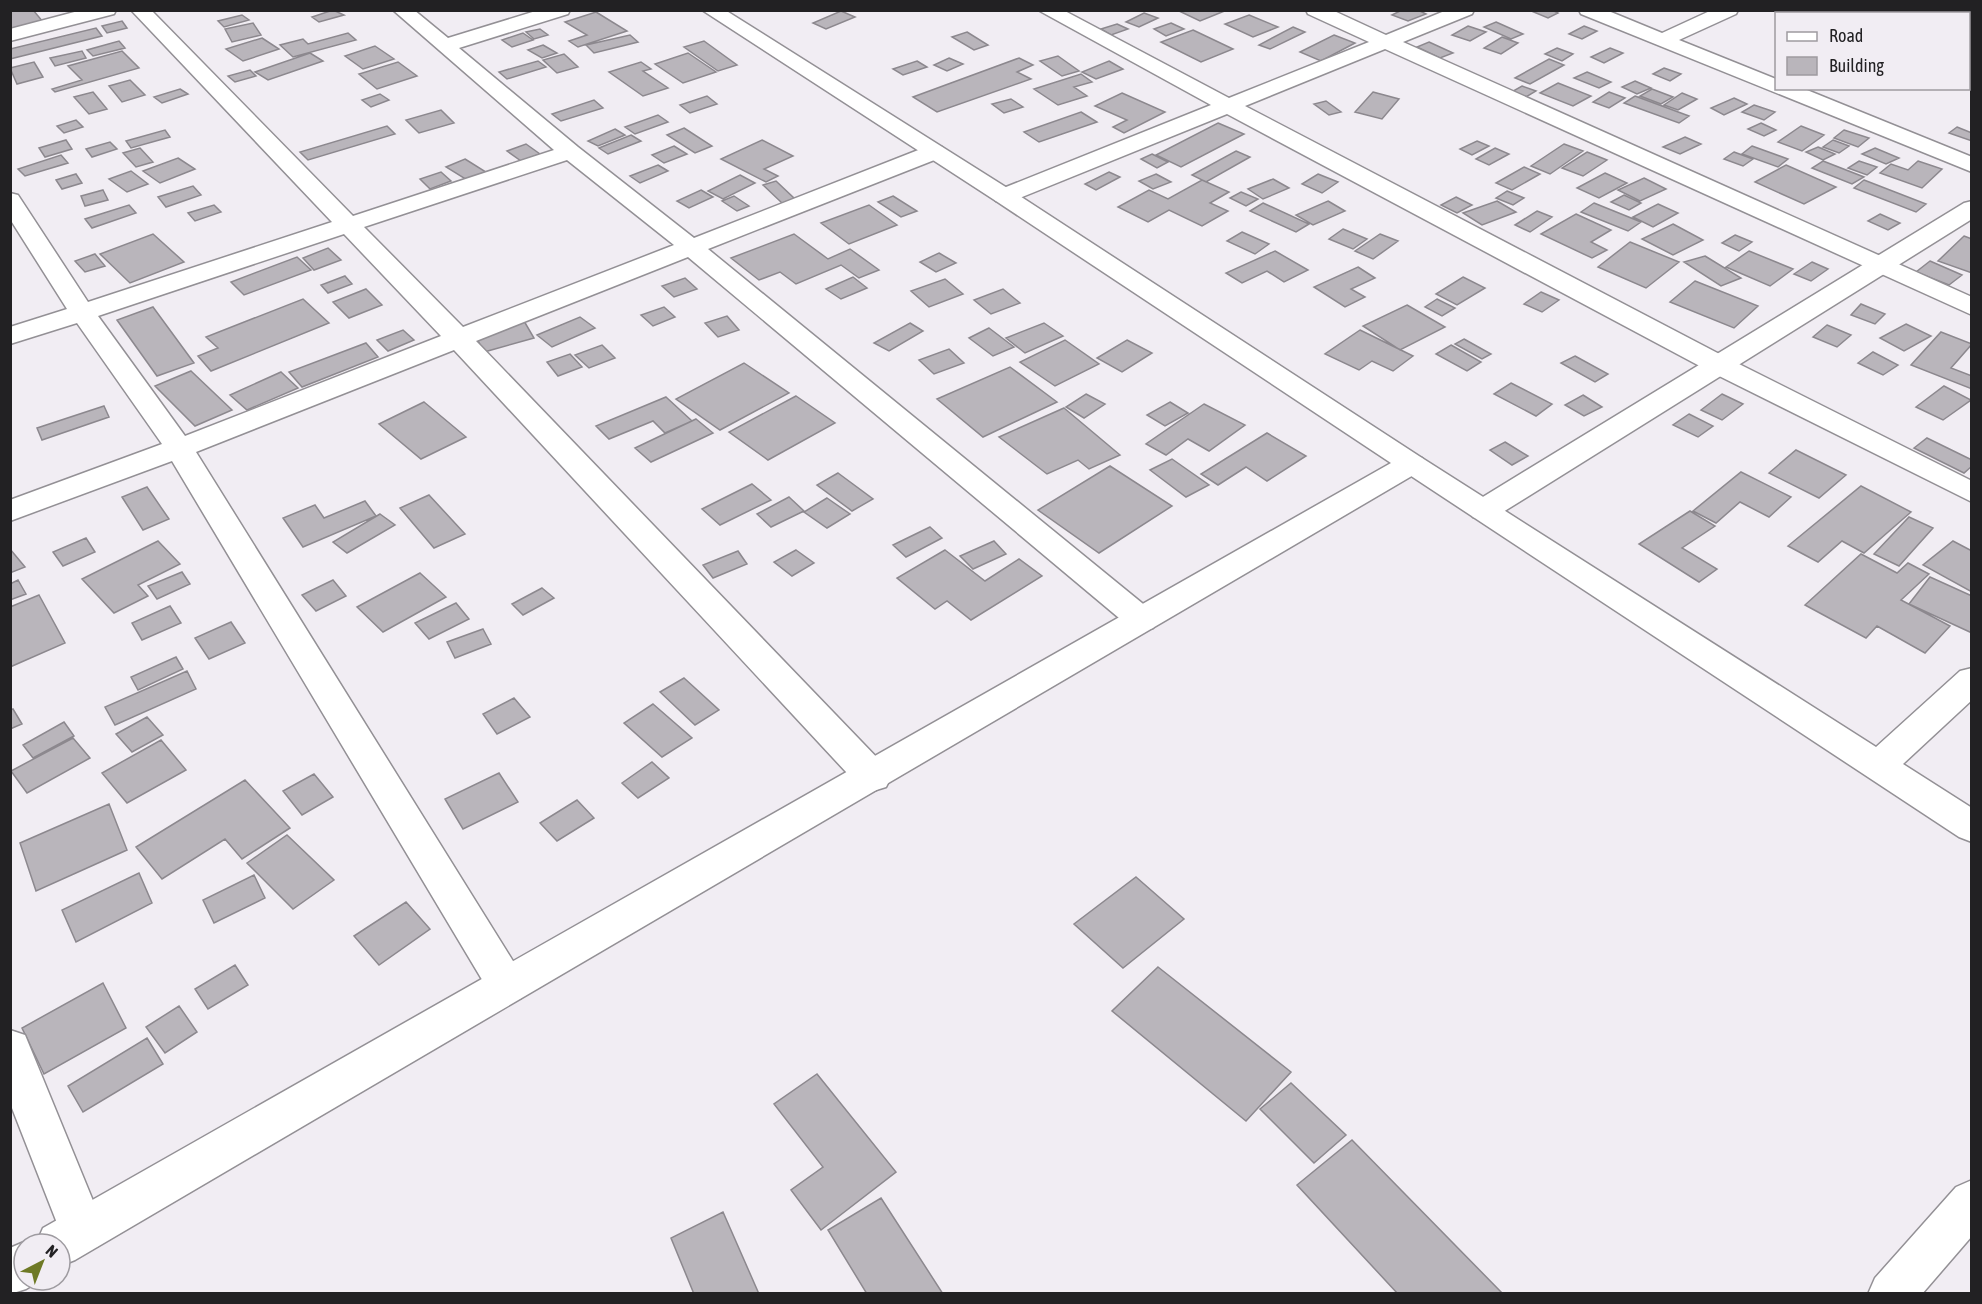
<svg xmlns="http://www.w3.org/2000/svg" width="1982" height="1304" font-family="'Asap Condensed',sans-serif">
  <rect width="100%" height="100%" fill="#f1edf3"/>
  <path fill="#b9b5bb" stroke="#8c888e" stroke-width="1.5" d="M10,10h23l11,13 -34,8z
    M333,10l11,5 -25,7 -7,-5z
    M1177,10h50l-27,11z
    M1402,10h16l8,4 -18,7 -16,-6z
    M1529,10h23l6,3 -10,5z
    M1879,10h36l-4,4h-37z
    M1927,10h34l-5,4z
    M841,11l14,6 -29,12 -13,-6z
    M596,12l31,19 -49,16 -9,-6 18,-6 -22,-13z
    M1144,13l14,5 -19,9 -13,-5z
    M242,15l7,5 -25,7 -6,-6z
    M1249,15l29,12 -25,10 -28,-13z
    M122,21l5,7 -20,5 -5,-7z
    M1496,22l27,12 -12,5 -27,-12z
    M253,23l8,12 -29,7 -7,-13z
    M1171,23l13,6 -18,7 -12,-7z
    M1117,24l11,5 -17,6 -10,-6z
    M1468,26l18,6 -16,9 -18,-6z
    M1584,26l13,5 -15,8 -13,-5z
    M1293,27l12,5 -35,17 -11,-4z
    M96,28l6,8 -92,23v-10z
    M540,29l8,6 -14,4 -8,-7z
    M1193,30l40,19 -32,13 -40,-20z
    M967,32l21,13 -14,5 -22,-13z
    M348,33l8,7 -63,17 -13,-12 23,-6 5,5z
    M523,33l10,7 -21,7 -10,-7z
    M630,35l8,7 -44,11 -8,-8z
    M1334,35l21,8 -34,18 -21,-9z
    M1502,37l16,6 -17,11 -17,-6z
    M262,38l17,11 -36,12 -17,-12z
    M119,41l6,7 -32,8 -6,-6z
    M704,41l33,24 -19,6 -34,-24z
    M1429,42l24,11 -13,5 -23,-11z
    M543,45l14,8 -15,5 -14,-8z
    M375,46l19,13 -31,10 -18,-13z
    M1557,48l16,6 -11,7 -17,-7z
    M1610,48l13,5 -19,10 -13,-6z
    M82,51l4,7 -31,8 -5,-8z
    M122,51l17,17 -84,24 -3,-3 30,-9 -14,-14z
    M310,53l13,8 -55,19 -13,-8z
    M688,53l28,19 -33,11 -28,-19z
    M564,54l14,13 -21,6 -14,-13z
    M1058,56l21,15 -17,5 -22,-15z
    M949,58l14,6 -16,7 -13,-6z
    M1019,58l14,7 -16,7 14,7 -94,33 -24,-15z
    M1549,59l15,6 -34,19 -15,-6z
    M538,61l8,6 -39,12 -8,-7z
    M917,61l10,6 -24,8 -10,-6z
    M1109,61l14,8 -27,10 -14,-7z
    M34,62l9,15 -26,7 -7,-16z
    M398,62l19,14 -40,13 -18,-15z
    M641,62l10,7 -8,2 25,17 -25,8 -34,-24z
    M1664,68l17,6 -11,7 -17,-7z
    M250,70l6,6 -21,6 -7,-6z
    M1587,72l24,10 -12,6 -25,-10z
    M1081,74l11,8 -18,5 13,9 -29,9 -24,-16z
    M130,80l15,15 -23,7 -13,-16z
    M1635,81l16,7 -14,6 -15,-7z
    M1558,83l33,13 -18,10 -33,-13z
    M1522,86l14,5 -15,9 -15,-5z
    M180,89l8,5 -26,9 -8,-6z
    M1652,89l21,8 -12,7 -21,-8z
    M93,92l14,17 -18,5 -15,-17z
    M1373,92l26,7 -17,20 -27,-7z
    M1609,92l16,6 -16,10 -16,-6z
    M1122,93l43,19 -41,21 -11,-6 14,-7 -32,-14z
    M1682,93l15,6 -19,11 -14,-5z
    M380,94l9,6 -18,7 -9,-7z
    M707,96l10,8 -27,9 -10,-8z
    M1635,96l54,20 -10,7 -55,-20z
    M1734,98l13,6 -23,11 -13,-7z
    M1011,99l12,8 -19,6 -12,-9z
    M594,100l9,8 -42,13 -9,-7z
    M1326,101l15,11 -12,3 -15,-11z
    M1754,105l21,7 -11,8 -22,-8z
    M441,110l13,13 -35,10 -13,-13z
    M1081,112l16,10 -58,20 -15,-10z
    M658,115l10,7 -33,12 -10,-7z
    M76,120l7,7 -19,6 -7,-7z
    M1218,123l26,11 -63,33 -25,-12z
    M1761,123l15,7 -12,6 -16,-7z
    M387,126l8,8 -87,26 -8,-8z
    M1801,126l23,9 -22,16 -24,-9z
    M1957,127l15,6v8l-23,-8z
    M684,128l28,18 -17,7 -28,-18z
    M615,129l10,6 -27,11 -10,-5z
    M165,130l5,7 -39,11 -5,-7z
    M1844,130l25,8 -11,9 -24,-9z
    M631,135l10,6 -33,13 -9,-6z
    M1685,137l16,7 -21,10 -17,-7z
    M66,140l6,9 -27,8 -6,-9z
    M762,140l31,16 -29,13 14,7 -12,6 -45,-23z
    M1833,140l16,6 -10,7 -16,-6z
    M1477,141l12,5 -17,9 -12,-6z
    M110,142l7,7 -25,8 -6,-8z
    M526,144l14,10 -19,7 -14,-10z
    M1564,144l19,7 -33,23 -19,-8z
    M674,146l13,8 -23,9 -12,-8z
    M1752,146l36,13 -10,8 -36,-13z
    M1818,147l17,7 -12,6 -17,-8z
    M140,148l13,14 -17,5 -13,-14z
    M1495,148l14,6 -20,11 -13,-6z
    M1875,148l24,10 -13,6 -24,-10z
    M1236,151l14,6 -44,25 -14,-7z
    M1587,152l20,8 -24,16 -21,-8z
    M1734,152l19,7 -10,7 -19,-7z
    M1152,154l16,8 -11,6 -16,-9z
    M61,155l7,8 -43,13 -7,-7z
    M178,158l17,11 -35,14 -17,-12z
    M465,159l21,13 -19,8 -21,-13z
    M1823,161l41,16 -12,7 -40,-16z
    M1859,161l18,6 -10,8 -19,-7z
    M1918,161l24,8 -20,19 -42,-15 11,-9 17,6z
    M658,165l10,6 -28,12 -10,-7z
    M1786,165l50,22 -32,17 -49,-22z
    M1524,167l16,7 -28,16 -16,-7z
    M131,171l17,13 -21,8 -18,-13z
    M441,172l10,9 -21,8 -10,-10z
    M1109,172l11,5 -24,13 -11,-6z
    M1605,173l22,10 -28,15 -22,-10z
    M76,174l6,9 -20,6 -6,-9z
    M1156,174l15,8 -18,7 -14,-8z
    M1318,174l20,8 -16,11 -20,-9z
    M740,175l15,8 -32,16 -15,-8z
    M1644,178l22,11 -26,12 -22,-11z
    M1273,179l16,9 -26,11 -15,-10z
    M1202,180l27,12 -19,11 18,8 -26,15 -33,-16 -21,12 -30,-15 31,-17 19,9z
    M1864,180l62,24 -10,8 -62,-24z
    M776,181l20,19 -13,4 -20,-19z
    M193,186l8,9 -35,12 -8,-10z
    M103,190l5,10 -23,6 -4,-10z
    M701,190l12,7 -24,11 -12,-7z
    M1507,191l17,7 -11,7 -17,-7z
    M1241,192l17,7 -12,7 -16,-8z
    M1624,195l17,8 -12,7 -18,-8z
    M734,196l15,10 -12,5 -15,-10z
    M893,196l24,15 -16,6 -23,-15z
    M1456,197l16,8 -15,8 -16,-8z
    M1328,201l17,10 -32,14 -17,-10z
    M1497,201l19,11 -34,13 -19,-12z
    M1263,203l46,21 -13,8 -46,-21z
    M1594,203l47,19 -13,9 -47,-19z
    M1658,204l20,9 -25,14 -20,-10z
    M129,205l7,8 -44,15 -7,-9z
    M214,205l7,7 -26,9 -7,-8z
    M869,205l28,20 -48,19 -28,-21z
    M1537,211l15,6 -22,15 -15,-7z
    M1576,214l35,16 -20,12 16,8 -15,8 -51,-24z
    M1880,214l20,9 -12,7 -20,-9z
    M1673,224l30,16 -30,15 -31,-16z
    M1343,229l24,10 -14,10 -24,-10z
    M1242,232l27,12 -14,10 -28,-13z
    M153,234l31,28 -54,21 -30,-29z
    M794,234l34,25 22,-10 29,21 -20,8 -18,-13 -45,19 -16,-12 -21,8 -28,-22z
    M1380,234l18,7 -25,18 -18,-8z
    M1735,235l17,7 -13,9 -17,-8z
    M1964,236l8,3v34l-34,-12z
    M1630,242l49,20 -33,26 -48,-21z
    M328,248l13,12 -27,10 -11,-12z
    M1275,251l33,19 -24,12 -17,-11 -25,12 -16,-10z
    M1749,251l44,18 -23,17 -44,-19z
    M939,253l17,10 -20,9 -16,-10z
    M95,254l10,12 -20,6 -10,-11z
    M1705,256l36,22 -20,8 -37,-24z
    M297,257l14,13 -67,25 -13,-13z
    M1930,261l32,14 -13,10 -33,-13z
    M1812,262l16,7 -17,12 -17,-7z
    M1358,267l17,11 -24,11 14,8 -20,10 -31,-20z
    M345,276l7,8 -24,9 -7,-8z
    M853,277l14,11 -26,11 -15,-10z
    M1463,277l22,11 -28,17 -21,-11z
    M685,278l12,11 -23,8 -12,-11z
    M945,279l18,15 -34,13 -18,-16z
    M1695,281l63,25 -24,22 -64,-26z
    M366,289l16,16 -33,13 -16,-16z
    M1003,289l17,14 -29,11 -17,-14z
    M1541,292l18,8 -17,12 -18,-8z
    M303,299l26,24 -118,48 -13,-15 20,-8 -12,-11z
    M1437,299l18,9 -13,8 -17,-9z
    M1861,304l24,10 -10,10 -24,-9z
    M1407,305l38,22 -45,23 -37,-24z
    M153,307l41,56 -37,13 -40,-56z
    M664,307l11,10 -22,9 -12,-11z
    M727,316l12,14 -21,7 -13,-14z
    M580,317l15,11 -43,19 -15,-12z
    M524,321l10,17 -50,14 -9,-17z
    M910,323l13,8 -34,20 -15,-8z
    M1044,323l19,13 -38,17 -19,-15z
    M1906,324l25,12 -27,15 -24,-13z
    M1827,325l24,10 -14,12 -24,-10z
    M989,328l25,19 -21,9 -24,-18z
    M403,330l11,10 -26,11 -11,-11z
    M1360,330l53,26 -20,15 -21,-10 -13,9 -34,-16z
    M1941,332l31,12 -21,24 21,8v13l-61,-24z
    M1464,339l27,15 -9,5 -27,-15z
    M1065,340l34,24 -44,22 -35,-24z
    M1127,340l25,13 -30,19 -25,-14z
    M366,343l12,14 -76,30 -13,-15z
    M602,345l13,13 -26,10 -14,-13z
    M1451,345l30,17 -14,9 -31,-17z
    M949,349l15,14 -30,11 -15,-14z
    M1873,352l25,13 -15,10 -25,-12z
    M570,354l12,13 -24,9 -11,-14z
    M1575,356l33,18 -13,8 -34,-19z
    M744,363l45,30 -69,37 -44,-31z
    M1010,367l47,35 -74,35 -46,-38z
    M191,371l41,39 -37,16 -40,-40z
    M281,372l17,16 -51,22 -17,-15z
    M1511,383l41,21 -16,12 -42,-22z
    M1944,386l27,14 -28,20 -27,-13z
    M1086,394l19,10 -21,14 -18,-11z
    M1722,394l21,10 -21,16 -21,-10z
    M1583,395l19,12 -18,9 -19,-11z
    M796,396l39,27 -67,37 -39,-28z
    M666,397l26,24 -27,12 -12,-12 -44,18 -13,-13z
    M424,402l42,35 -45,22 -42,-35z
    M1170,402l18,11 -23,13 -18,-11z
    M1204,404l41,21 -36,26 -21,-12 -22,16 -20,-11z
    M104,406l5,11 -67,23 -5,-12z
    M1064,408l56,47 -31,14 -11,-9 -31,14 -48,-37z
    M1689,414l24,12 -15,11 -25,-12z
    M696,419l17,14 -62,29 -16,-14z
    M1267,433l39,23 -39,25 -21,-14 -28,18 -17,-11z
    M1927,438l45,22v6l-8,7 -50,-25z
    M1505,442l23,14 -16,9 -22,-15z
    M1796,450l50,25 -27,23 -50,-25z
    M1172,459l37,26 -23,12 -36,-27z
    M1110,466l62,40 -73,47 -61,-43z
    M1741,472l50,25 -22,20 -29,-15 -24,21 -23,-12z
    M838,473l35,26 -21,12 -35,-26z
    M752,484l19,16 -51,25 -18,-16z
    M1861,486l50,26 -47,41 -22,-12 -24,21 -30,-16z
    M147,487l22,32 -26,11 -21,-33z
    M429,495l36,39 -31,14 -34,-40z
    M789,497l15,14 -33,16 -14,-13z
    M827,498l23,16 -23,14 -23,-16z
    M365,501l11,15 -73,31 -20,-29 32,-13 9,13z
    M1690,511l25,15 -33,22 35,21 -18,13 -60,-38z
    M380,514l15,11 -48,28 -14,-11z
    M1909,517l24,11 -34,38 -25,-12z
    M930,527l12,11 -36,19 -13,-12z
    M86,538l9,14 -32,14 -10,-14z
    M158,541l22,23 -42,21 10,11 -34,17 -32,-34z
    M994,541l12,13 -33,15 -13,-13z
    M1953,541l19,10v41l-49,-27z
    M10,549l15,18 -15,6z
    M796,550l18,13 -22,13 -18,-14z
    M945,550l40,31 34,-22 23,17 -71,44 -24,-19 -12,8 -38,-31z
    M738,551l9,13 -34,14 -10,-13z
    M1861,554l36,19 11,-10 21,11 -28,26 49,26 -25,27 -48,-27 -11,12 -61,-33z
    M182,572l8,12 -33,15 -9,-13z
    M420,573l26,24 -63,35 -26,-25z
    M1930,577l42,19v37l-63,-29z
    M18,580l8,14 -16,6v-16z
    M333,580l13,16 -30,15 -14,-16z
    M542,588l12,10 -31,17 -11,-11z
    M39,595l26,48 -55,24v-60z
    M456,603l13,16 -40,20 -14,-16z
    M170,606l11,17 -39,17 -10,-17z
    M231,622l14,21 -36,16 -14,-21z
    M483,629l8,15 -36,14 -8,-16z
    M176,657l7,12 -45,21 -7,-13z
    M187,671l9,18 -81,36 -10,-18z
    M684,678l35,32 -24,15 -35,-33z
    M514,698l16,19 -33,17 -14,-20z
    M653,704l39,34 -30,19 -38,-34z
    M13,709l9,15 -12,5v-19z
    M147,717l16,18 -31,17 -16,-18z
    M64,722l10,14 -41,22 -10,-13z
    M73,738l17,20 -63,35 -16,-22z
    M161,740l25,30 -59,33 -25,-30z
    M652,762l17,16 -31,20 -16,-15z
    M499,773l19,29 -55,27 -18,-30z
    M314,774l19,23 -31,18 -19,-24z
    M245,780l45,48 -48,31 -17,-20 -63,40 -26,-32z
    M577,800l17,18 -37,23 -17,-18z
    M109,804l18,46 -91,41 -16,-48z
    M287,835l47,45 -41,29 -46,-46z
    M139,873l13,30 -76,39 -14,-32z
    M254,875l11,23 -51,25 -11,-23z
    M1136,877l48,42 -61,49 -49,-44z
    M406,902l24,27 -51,36 -25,-29z
    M235,965l13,20 -40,24 -13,-20z
    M1158,967l133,105 -45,49 -134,-110z
    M103,983l23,45 -82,46 -22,-46z
    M179,1006l18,26 -32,21 -19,-26z
    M147,1038l16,26 -80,48 -15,-26z
    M817,1074l79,98 -75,58 -30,-40 32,-23 -49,-63z
    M1291,1083l55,52 -32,28 -54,-54z
    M1352,1140l151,154h-105l-101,-109z
    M881,1198l62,96h-76l-39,-64z
    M723,1212l36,82h-65l-23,-56z"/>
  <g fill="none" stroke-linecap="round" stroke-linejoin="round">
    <defs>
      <path id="minor" d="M82,10h34l-2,4 -104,27v-12z
        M131,10h20l202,206 201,-66 -161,-140h21l34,28 91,-28h31l-2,4 -109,34 119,99 116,91 232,-91h16l3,5 -3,5 -234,92 445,363 5,8 -5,8 -11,3 -11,-3 -443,-371 -212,84 410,426 5,10 -5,10 -13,4 -13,-4 -406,-437 -258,102 325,522 6,12 -6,12 -14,5 -14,-5 -321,-537 -162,60v-21l152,-56 -85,-121 -67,21v-17l57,-18 -57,-90v-26l8,2 70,107 244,-80zM567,160l107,85 -211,82 -99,-100zM344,234l97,102 -256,100 -87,-120z
        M1038,10h25l166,88 140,-56 -61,-28 -2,-4h26l54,25 61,-25h27l-2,4 -69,28 569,255v18l-587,-266 -140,57 484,253 243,122v21l-263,-131 -482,-257 -215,87h-16l-4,-5 4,-5 215,-86z
        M1579,10h27l56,23 50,-23h26l-2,4 -57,26 97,39v9h26l170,69v15l-391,-158z
        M1850,10h25l2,4h-25z
        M1968,43l4,1v12l-4,-1z
        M1412,455l10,3 454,289 84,-76 12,-3v32l-69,64 69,44v34l-13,-5 -557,-367 -5,-6 5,-6z
        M10,1030l15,5 80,195 -7,16 -16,6 -16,-6 -56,-143z
        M1972,1180v56l-50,58h-54l7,-16 81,-91z"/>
      <path id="tertiary" d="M702,10h23l287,181 410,267 5,6 -5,6 -1347,790 -15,6v-22h-24l7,-16 1348,-765 -395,-262z
        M1972,201v18l-477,298 -11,3 -11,-3 -4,-7 4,-7 491,-300z
        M24,1242l5,2h-5v36h17l-15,9 -16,5v-46z"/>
    </defs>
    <use href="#minor" stroke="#939095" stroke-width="3"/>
    <use href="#tertiary" stroke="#939095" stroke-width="3"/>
    <use href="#minor" fill="#fff" fill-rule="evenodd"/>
    <use href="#tertiary" fill="#fff" fill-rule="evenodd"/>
  </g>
  <rect width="1982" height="1304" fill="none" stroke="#222123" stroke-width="24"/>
  <rect x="1775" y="12" width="195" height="78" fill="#f1edf3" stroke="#9e9ba0" stroke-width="1.5"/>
  <rect x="1787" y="32" width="30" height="9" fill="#ffffff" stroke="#9e9ba0" stroke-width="1.5"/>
  <text x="1829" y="42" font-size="18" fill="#222123">Road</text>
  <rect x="1787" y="57" width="30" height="18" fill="#b9b5bb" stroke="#9e9ba0" stroke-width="1.5"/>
  <text x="1829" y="72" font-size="18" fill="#222123">Building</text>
  <g transform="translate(42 1262) rotate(42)"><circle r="28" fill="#f1edf3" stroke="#9e9ba0" stroke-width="1.5"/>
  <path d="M0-4.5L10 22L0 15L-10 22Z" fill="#6e7925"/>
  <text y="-9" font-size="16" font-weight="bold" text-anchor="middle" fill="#222123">N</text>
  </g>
</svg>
